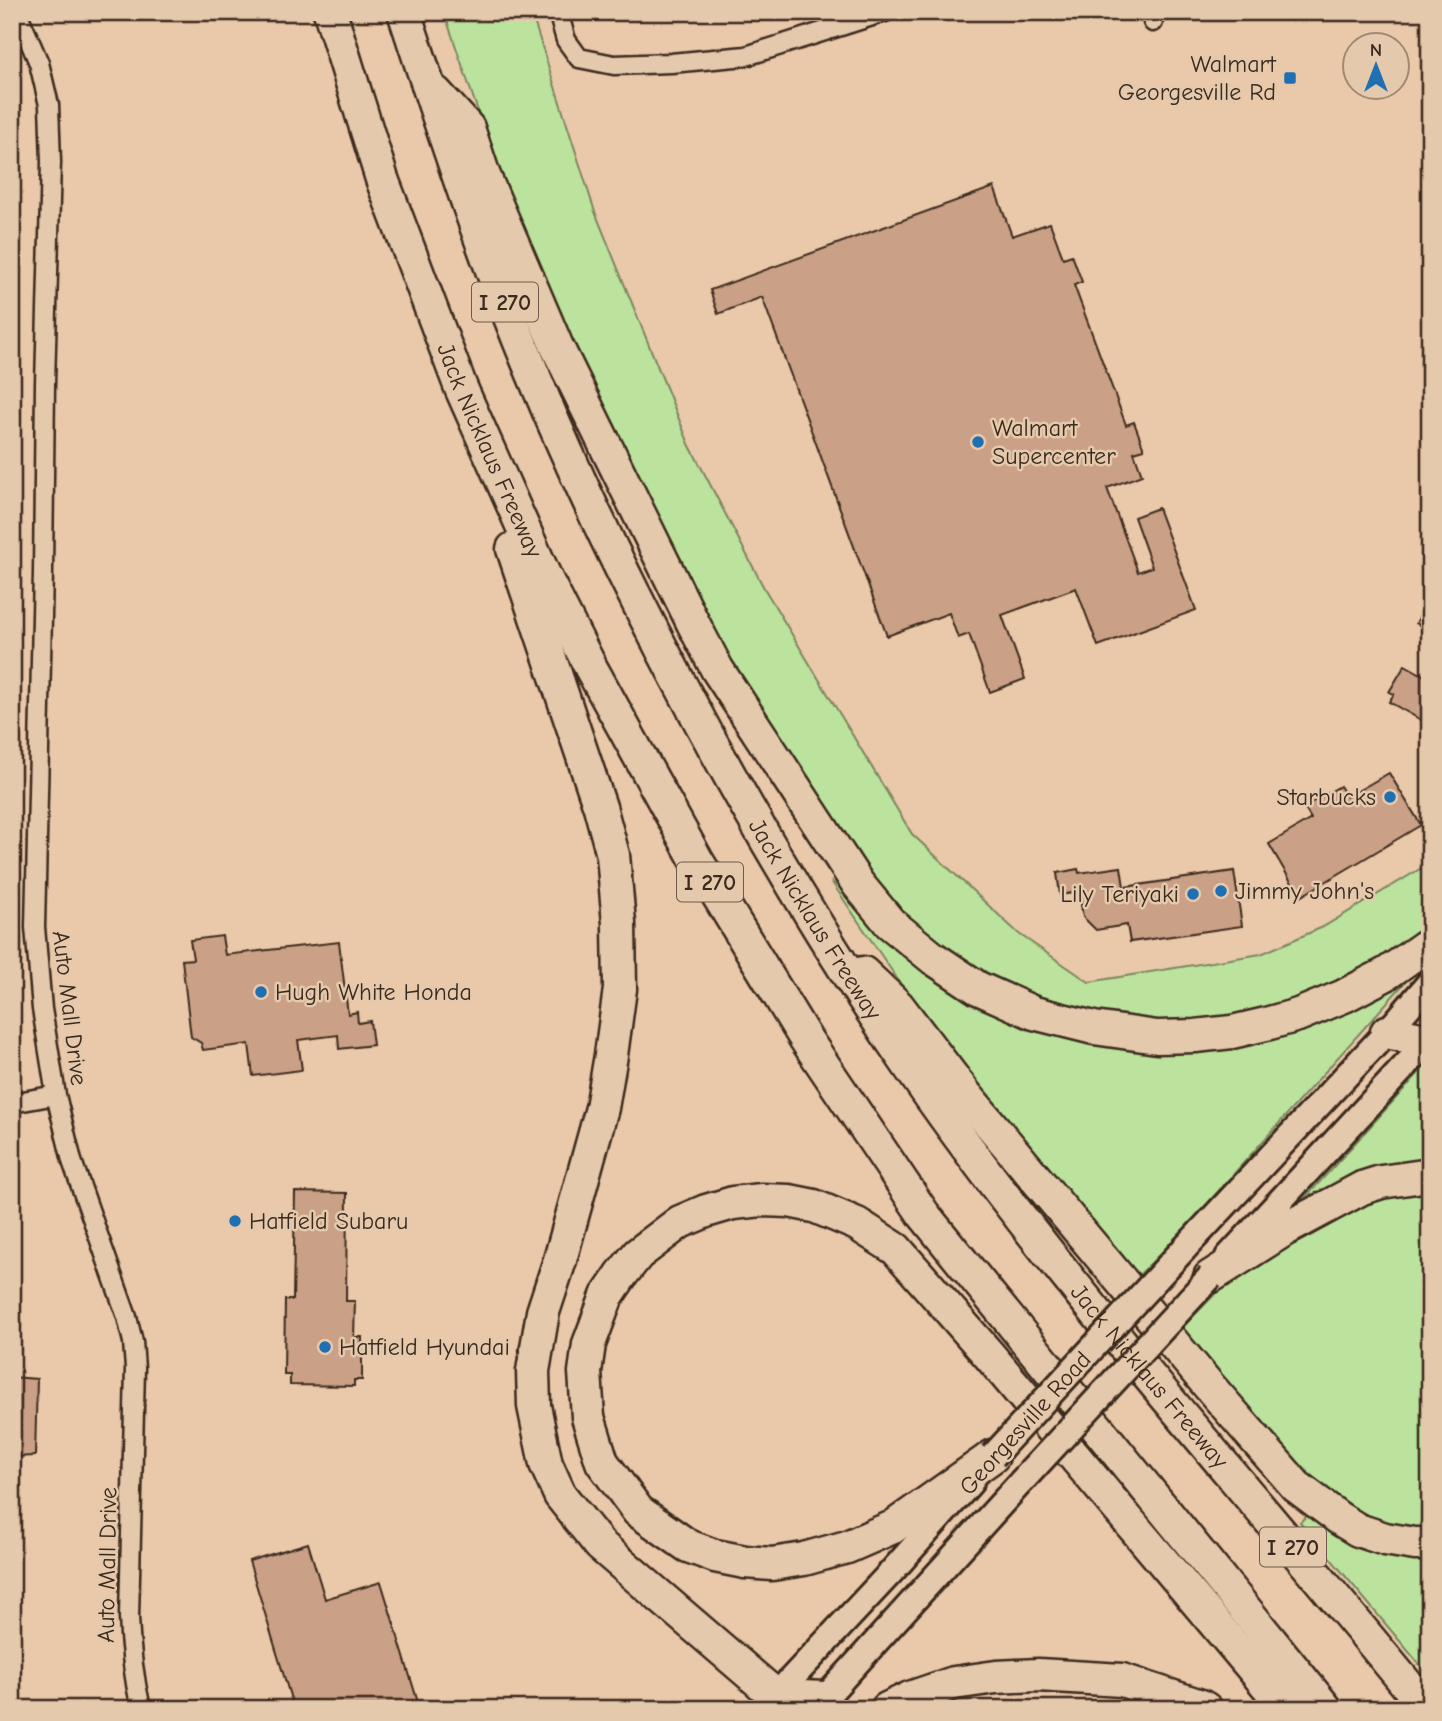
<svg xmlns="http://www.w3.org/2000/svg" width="1442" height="1721" font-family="'Comic Neue',sans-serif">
  <rect width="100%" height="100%" fill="#eac8aa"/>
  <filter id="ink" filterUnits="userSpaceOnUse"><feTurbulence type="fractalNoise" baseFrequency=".0143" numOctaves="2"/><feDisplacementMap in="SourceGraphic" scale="14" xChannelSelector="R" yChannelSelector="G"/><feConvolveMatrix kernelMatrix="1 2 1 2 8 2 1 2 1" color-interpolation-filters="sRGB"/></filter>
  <g filter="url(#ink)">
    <path fill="#bce39e" stroke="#7c865e" stroke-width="2" d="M444,12h87l64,200 94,232 75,144 148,246 107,100 70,48 172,-28 62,-27 107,-64v61l-19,16 -39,26 -102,46 -102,14 -138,-23 -57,-30 -100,-83 -124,-190 -215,-425z
      M831,881l40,31 84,72 229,61 219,-71 5,5 -229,256 -44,44 -109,-131 -111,-143z
      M1427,1064l3,2v101l-134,41z
      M1430,1187v342l-17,1 -48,-11 -54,-33 -133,-154 44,-45 108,-73 49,-21z
      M1310,1513l120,39v125l-130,-155z"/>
    <path fill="#caa086" stroke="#3b2a1e" stroke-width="2" d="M994,187l18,49 38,-13 13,35 9,-3 10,27 -8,3 52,140 8,-3 10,27 -10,3 8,23 -35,13 31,84 14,-5 -18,-50 24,-9 38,102 -98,36 -22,-58 -74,27 23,64 -35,13 -21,-58 -11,4 -9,-25 -62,23 -125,-339 -44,17 -8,-24z
      M1430,598v33l-14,-8z
      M1405,665l25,14v46l-41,-23 5,-8 -5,-2z
      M1389,773l32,52 -121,72 -31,-53 42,-25 -7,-12 36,-21 7,11z
      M1121,867l3,20 110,-16 8,55 -112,16 -3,-17 -31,5 -13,-13 -4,-25 -19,3 -3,-22 21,-4 1,4z
      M222,936l3,19 114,-13 9,72 9,-2 1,11 12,-2 3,24 -34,4 -1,-14 -40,5 4,30 -49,6 -4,-32 -46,6 -2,-7 -10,-6 -9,-77 11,-1 -3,-19z
      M295,1192l52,1 -1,108h9l-1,36h8v43h-8v6l-64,-1v-10h-6l1,-75h8z
      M12,1377l25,2 -2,77 -23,1z
      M308,1543l17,56 56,-17 39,127h-126l-45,-148z"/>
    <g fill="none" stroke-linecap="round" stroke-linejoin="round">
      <defs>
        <path id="street" d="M17,12l22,51 10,42 2,57 -6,222 -2,188 -8,355 7,82 14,86 16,66 55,156 6,25 2,26 -6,249c1,31 5,61 12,92
          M558,12l8,28 13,18 35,7 57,-2 75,-7 139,-44
          M1150,12l3,10
          M12,1103l44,-8"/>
        <path id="secondary" d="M1184,1249l203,-217 43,-50
          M1228,1257l202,-218
          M763,1709l131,-140 77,-87
          M815,1709l206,-227"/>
        <g id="highway">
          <path id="s1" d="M330,12l52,167 79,209 84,189 46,91 105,191 109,179 119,177 402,494"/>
          <path id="s2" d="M404,12c41,124 81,249 132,369 42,102 91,202 142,299 72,137 150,270 238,396 119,171 256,327 389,486 41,49 82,98 122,147"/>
          <path d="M436,93l32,35 16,48 73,171 136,276 24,46 141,215 32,39 43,35 45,30 56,25 60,15 63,9 38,-1 37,-4 34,-8 32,-9 46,-19 42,-22 44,-31"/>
          <path d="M513,549l87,258 13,48 6,68 1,66 -9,66 -9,53 -42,152 -17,52 -10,59 1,35 12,58 14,31 40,50 176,151 49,2"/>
          <path d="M863,973l35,33 68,89 243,291 87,100 44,33 18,11 27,9 30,5h15"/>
          <path d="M1387,1032l43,9"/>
          <path d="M1210,1277l74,-47 78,-42 19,-6 49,-7"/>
          <path d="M993,1456l-100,71 -46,20 -43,12 -32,5 -27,-2 -30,-6 -27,-10 -50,-35 -36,-49 -14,-45 -3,-45 4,-28 18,-48 15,-22 16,-20 42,-32 26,-11 27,-8 29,-3 27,1 25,5 43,18 39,25 93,106 298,354"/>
          <path d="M887,1709l23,-11 44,-15 42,-6 42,-2 84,5 79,26 5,3"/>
        </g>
      </defs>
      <use href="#street" stroke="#3b2a1e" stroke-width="23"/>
      <use href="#secondary" stroke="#3b2a1e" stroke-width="30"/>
      <use href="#highway" stroke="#3b2a1e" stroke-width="37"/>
      <use href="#street" stroke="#e5c9ac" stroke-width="18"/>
      <use href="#secondary" stroke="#e5c9ac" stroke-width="24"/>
      <use href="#highway" stroke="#e5c9ac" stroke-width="32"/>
      <defs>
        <path id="secondary-bridge" d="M993,1456l191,-207
          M1021,1482l189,-205"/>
      </defs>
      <use href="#secondary-bridge" stroke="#3b2a1e" stroke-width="30" stroke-linecap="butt"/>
      <use href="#secondary-bridge" stroke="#e5c9ac" stroke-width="24"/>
    </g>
  </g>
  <g fill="#1f6fb2" stroke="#e5c9ac" stroke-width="2.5">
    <rect x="1283" y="71" width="14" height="14" rx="3.5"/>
    <circle cx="978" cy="442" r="7"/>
    <circle cx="1390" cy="797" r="7"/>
    <circle cx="1221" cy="891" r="7"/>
    <circle cx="1193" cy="894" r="7"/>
    <circle cx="261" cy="992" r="7"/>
    <circle cx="235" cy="1221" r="7"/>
    <circle cx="325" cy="1347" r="7"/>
  </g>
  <g text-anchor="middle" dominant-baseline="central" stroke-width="5" stroke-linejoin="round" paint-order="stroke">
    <g fill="#e5c9ac" stroke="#6e5a49" stroke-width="2">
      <rect x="472" y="282.5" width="66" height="39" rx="5"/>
      <rect x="677" y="862.5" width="66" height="39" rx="5"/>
      <rect x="1260" y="1527.5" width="66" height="39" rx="5"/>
    </g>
    <g font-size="23" font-weight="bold" fill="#3b2a1e">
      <text x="505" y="302">I 270</text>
      <text x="710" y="882">I 270</text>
      <text x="1293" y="1547">I 270</text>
    </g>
    <g font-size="24" fill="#3b2a1e" stroke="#e5c9ac" text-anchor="start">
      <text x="1276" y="64" text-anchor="end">Walmart<tspan x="1276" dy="28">Georgesville Rd</tspan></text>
      <text x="992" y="428">Walmart<tspan x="992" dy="28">Supercenter</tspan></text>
      <text x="1376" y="797" text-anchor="end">Starbucks</text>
      <text x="1235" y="891">Jimmy John's</text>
      <text x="1179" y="894" text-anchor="end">Lily Teriyaki</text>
      <text x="275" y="992">Hugh White Honda</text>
      <text x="249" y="1221">Hatfield Subaru</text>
      <text x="339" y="1347">Hatfield Hyundai</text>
    </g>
    <g font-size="24" fill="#3b2a1e" stroke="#e5c9ac">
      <text stroke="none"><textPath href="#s1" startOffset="467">Jack Nicklaus Freeway</textPath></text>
      <text stroke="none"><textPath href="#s2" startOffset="999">Jack Nicklaus Freeway</textPath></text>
      <text transform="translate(70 1008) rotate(83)">Auto Mall Drive</text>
      <text stroke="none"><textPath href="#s2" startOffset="1566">Jack Nicklaus Freeway</textPath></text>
      <text transform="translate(1025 1423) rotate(-48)">Georgesville Road</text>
      <text transform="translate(107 1565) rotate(-89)">Auto Mall Drive</text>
    </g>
  </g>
  <rect width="1442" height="1721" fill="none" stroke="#e5c9ac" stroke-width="42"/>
  <rect x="21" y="21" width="1400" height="1679" fill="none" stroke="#3b2a1e" stroke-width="2.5" filter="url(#ink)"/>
  <g transform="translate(1376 66)"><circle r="33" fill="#e5c9ac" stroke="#a18973" stroke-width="2"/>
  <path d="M0-5L12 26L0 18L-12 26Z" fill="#1f6fb2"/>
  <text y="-10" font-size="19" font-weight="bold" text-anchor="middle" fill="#3b2a1e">N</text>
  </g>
</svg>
